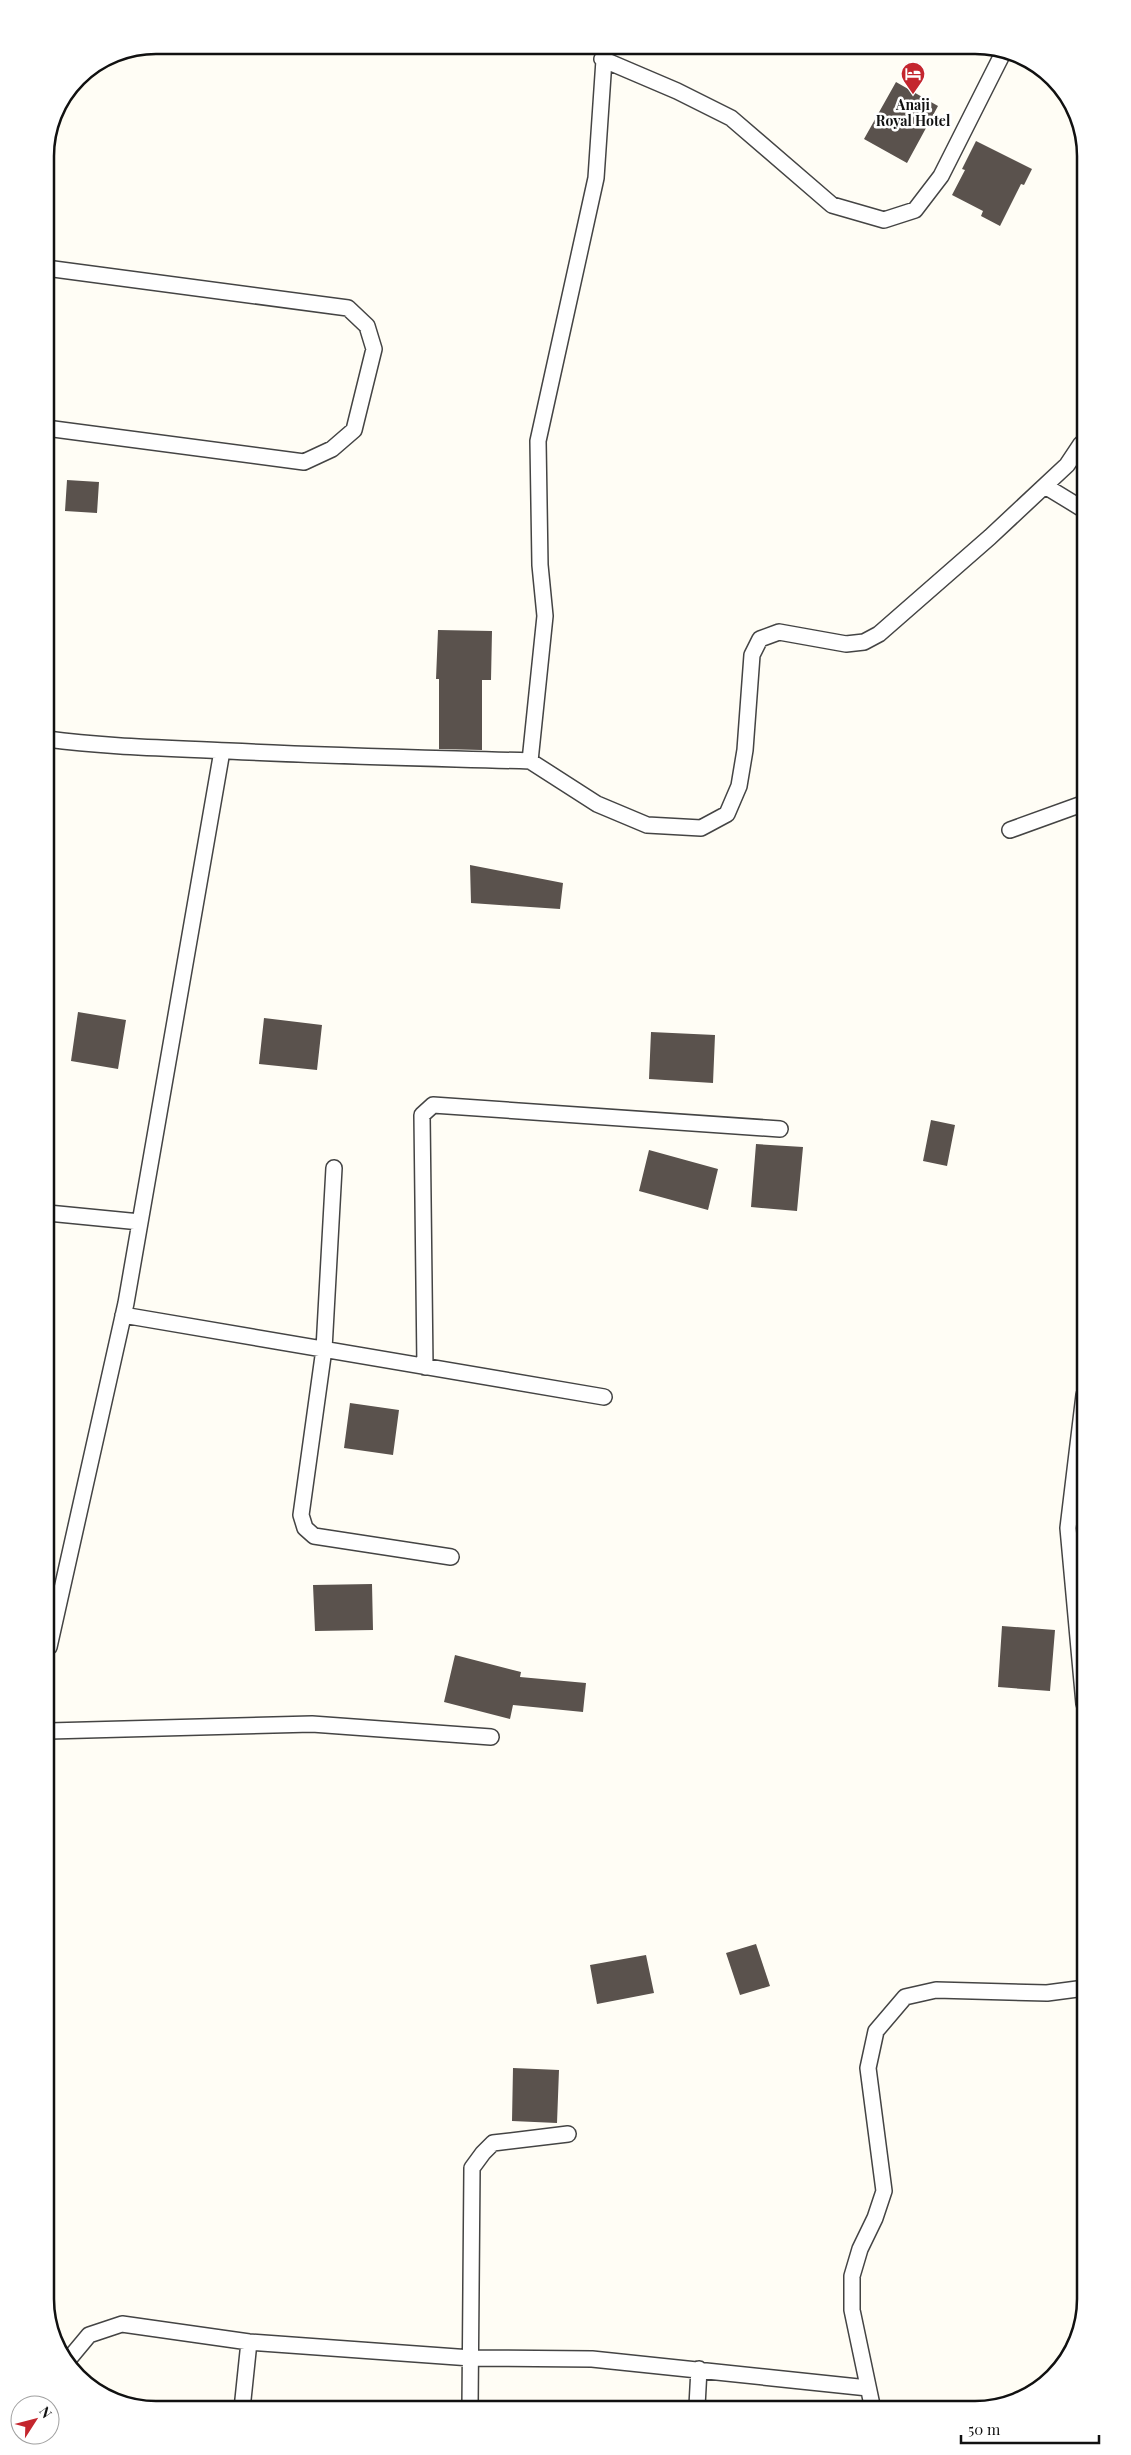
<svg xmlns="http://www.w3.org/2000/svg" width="1131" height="2455" font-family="'Playfair Display',serif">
  <rect width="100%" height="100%" fill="#fffdf5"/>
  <path fill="#5a524d" d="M896,82l42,24 -31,57 -43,-24z
    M976,141l56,28 -8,16 -3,-1 -21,42 -19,-10 2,-5 -31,-16 13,-25 -3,-1z
    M67,480l32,2 -2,31 -32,-2z
    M438,630l54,1 -1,49h-9v70l-43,-1v-70h-3z
    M470,865l93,18 -3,26 -89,-6z
    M78,1012l48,8 -8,49 -47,-8z
    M264,1018l58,7 -5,45 -58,-6z
    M651,1032l64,3 -2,48 -64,-4z
    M931,1120l24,5 -8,41 -24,-5z
    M756,1144l47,3 -6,64 -46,-4z
    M649,1150l69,19 -10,41 -69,-19z
    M350,1403l49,7 -6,45 -49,-7z
    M372,1584l1,46 -58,1 -2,-46z
    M1002,1626l53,4 -5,61 -52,-4z
    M455,1655l66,17 -1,5 66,6 -3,29 -70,-7 -3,14 -66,-17z
    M756,1944l14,42 -30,9 -14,-42z
    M646,1955l8,38 -57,11 -7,-39z
    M513,2068l46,2 -2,53 -45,-2z"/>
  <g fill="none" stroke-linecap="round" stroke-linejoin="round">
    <defs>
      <path id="minor" d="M602,59l75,32 54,27 101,87 52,15 31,-10 26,-34 62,-123
        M46,268l302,40 19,18 7,23 -20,81 -22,19 -28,13 -258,-34
        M1045,486l36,22
        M47,739c60,8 121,9 182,12 100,5 200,7 301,10l15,-145 -5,-51 -2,-124 58,-263 9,-133
        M530,761l67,43 50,21 54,3 26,-14 12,-28 6,-36 7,-95 8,-16 19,-7 67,12 18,-2 15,-8 111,-97 77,-72 14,-21
        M1010,830l72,-26
        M334,1168l-10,181 -23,166 4,13 9,8 137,21
        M48,1213l92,9
        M123,1315l481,82
        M425,1367l-3,-252 11,-10 347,24
        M1084,1395l-16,133 16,176
        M49,1647l77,-344 96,-552
        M49,1731l263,-7 179,13
        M69,2359l20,-24 33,-11 127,18 222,16 121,1 276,29
        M872,2405l-20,-95v-34l8,-27 15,-31 9,-27 -16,-123 8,-37 29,-34 31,-7 111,3 38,-5
        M697,2406l2,-37
        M470,2408l2,-240 11,-15 10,-10 75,-9
        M242,2409l7,-67"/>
    </defs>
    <use href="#minor" stroke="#444" stroke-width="18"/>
    <use href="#minor" stroke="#fff" stroke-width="15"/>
  </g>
  <defs>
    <symbol id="hotel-pin" viewBox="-11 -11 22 30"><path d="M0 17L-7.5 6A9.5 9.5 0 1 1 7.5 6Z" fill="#c4262e" stroke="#fff"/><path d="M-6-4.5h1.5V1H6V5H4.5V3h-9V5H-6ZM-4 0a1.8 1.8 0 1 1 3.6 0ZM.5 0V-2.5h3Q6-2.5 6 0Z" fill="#fff"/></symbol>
  </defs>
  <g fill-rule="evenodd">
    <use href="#hotel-pin" x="899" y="60" width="28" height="38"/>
  </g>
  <g text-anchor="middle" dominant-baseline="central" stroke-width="5" stroke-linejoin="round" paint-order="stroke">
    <g font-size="14" font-weight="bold" fill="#111" stroke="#fff">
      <text x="913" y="104">Anaji<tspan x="913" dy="16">Royal Hotel</tspan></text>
    </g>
  </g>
  <path d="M0 0H1131V2455H0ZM156 54H975A102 102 0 0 1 1077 156V2299A102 102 0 0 1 975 2401H156A102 102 0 0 1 54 2299V156A102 102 0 0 1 156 54Z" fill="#fff" fill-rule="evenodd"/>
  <path fill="none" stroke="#111" stroke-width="2.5" d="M156 54H975A102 102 0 0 1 1077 156V2299A102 102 0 0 1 975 2401H156A102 102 0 0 1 54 2299V156A102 102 0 0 1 156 54Z"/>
  <g transform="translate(35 2420) rotate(54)"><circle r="24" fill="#ffffff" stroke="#a0a0a0"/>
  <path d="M0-4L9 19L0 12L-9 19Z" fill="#c4262e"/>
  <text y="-8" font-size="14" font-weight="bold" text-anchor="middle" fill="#111111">N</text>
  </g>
  <path d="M961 2435v8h138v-8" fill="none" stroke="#111111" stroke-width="2.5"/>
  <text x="968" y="2435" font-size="15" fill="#111111" stroke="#ffffff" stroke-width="4" paint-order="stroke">50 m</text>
</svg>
